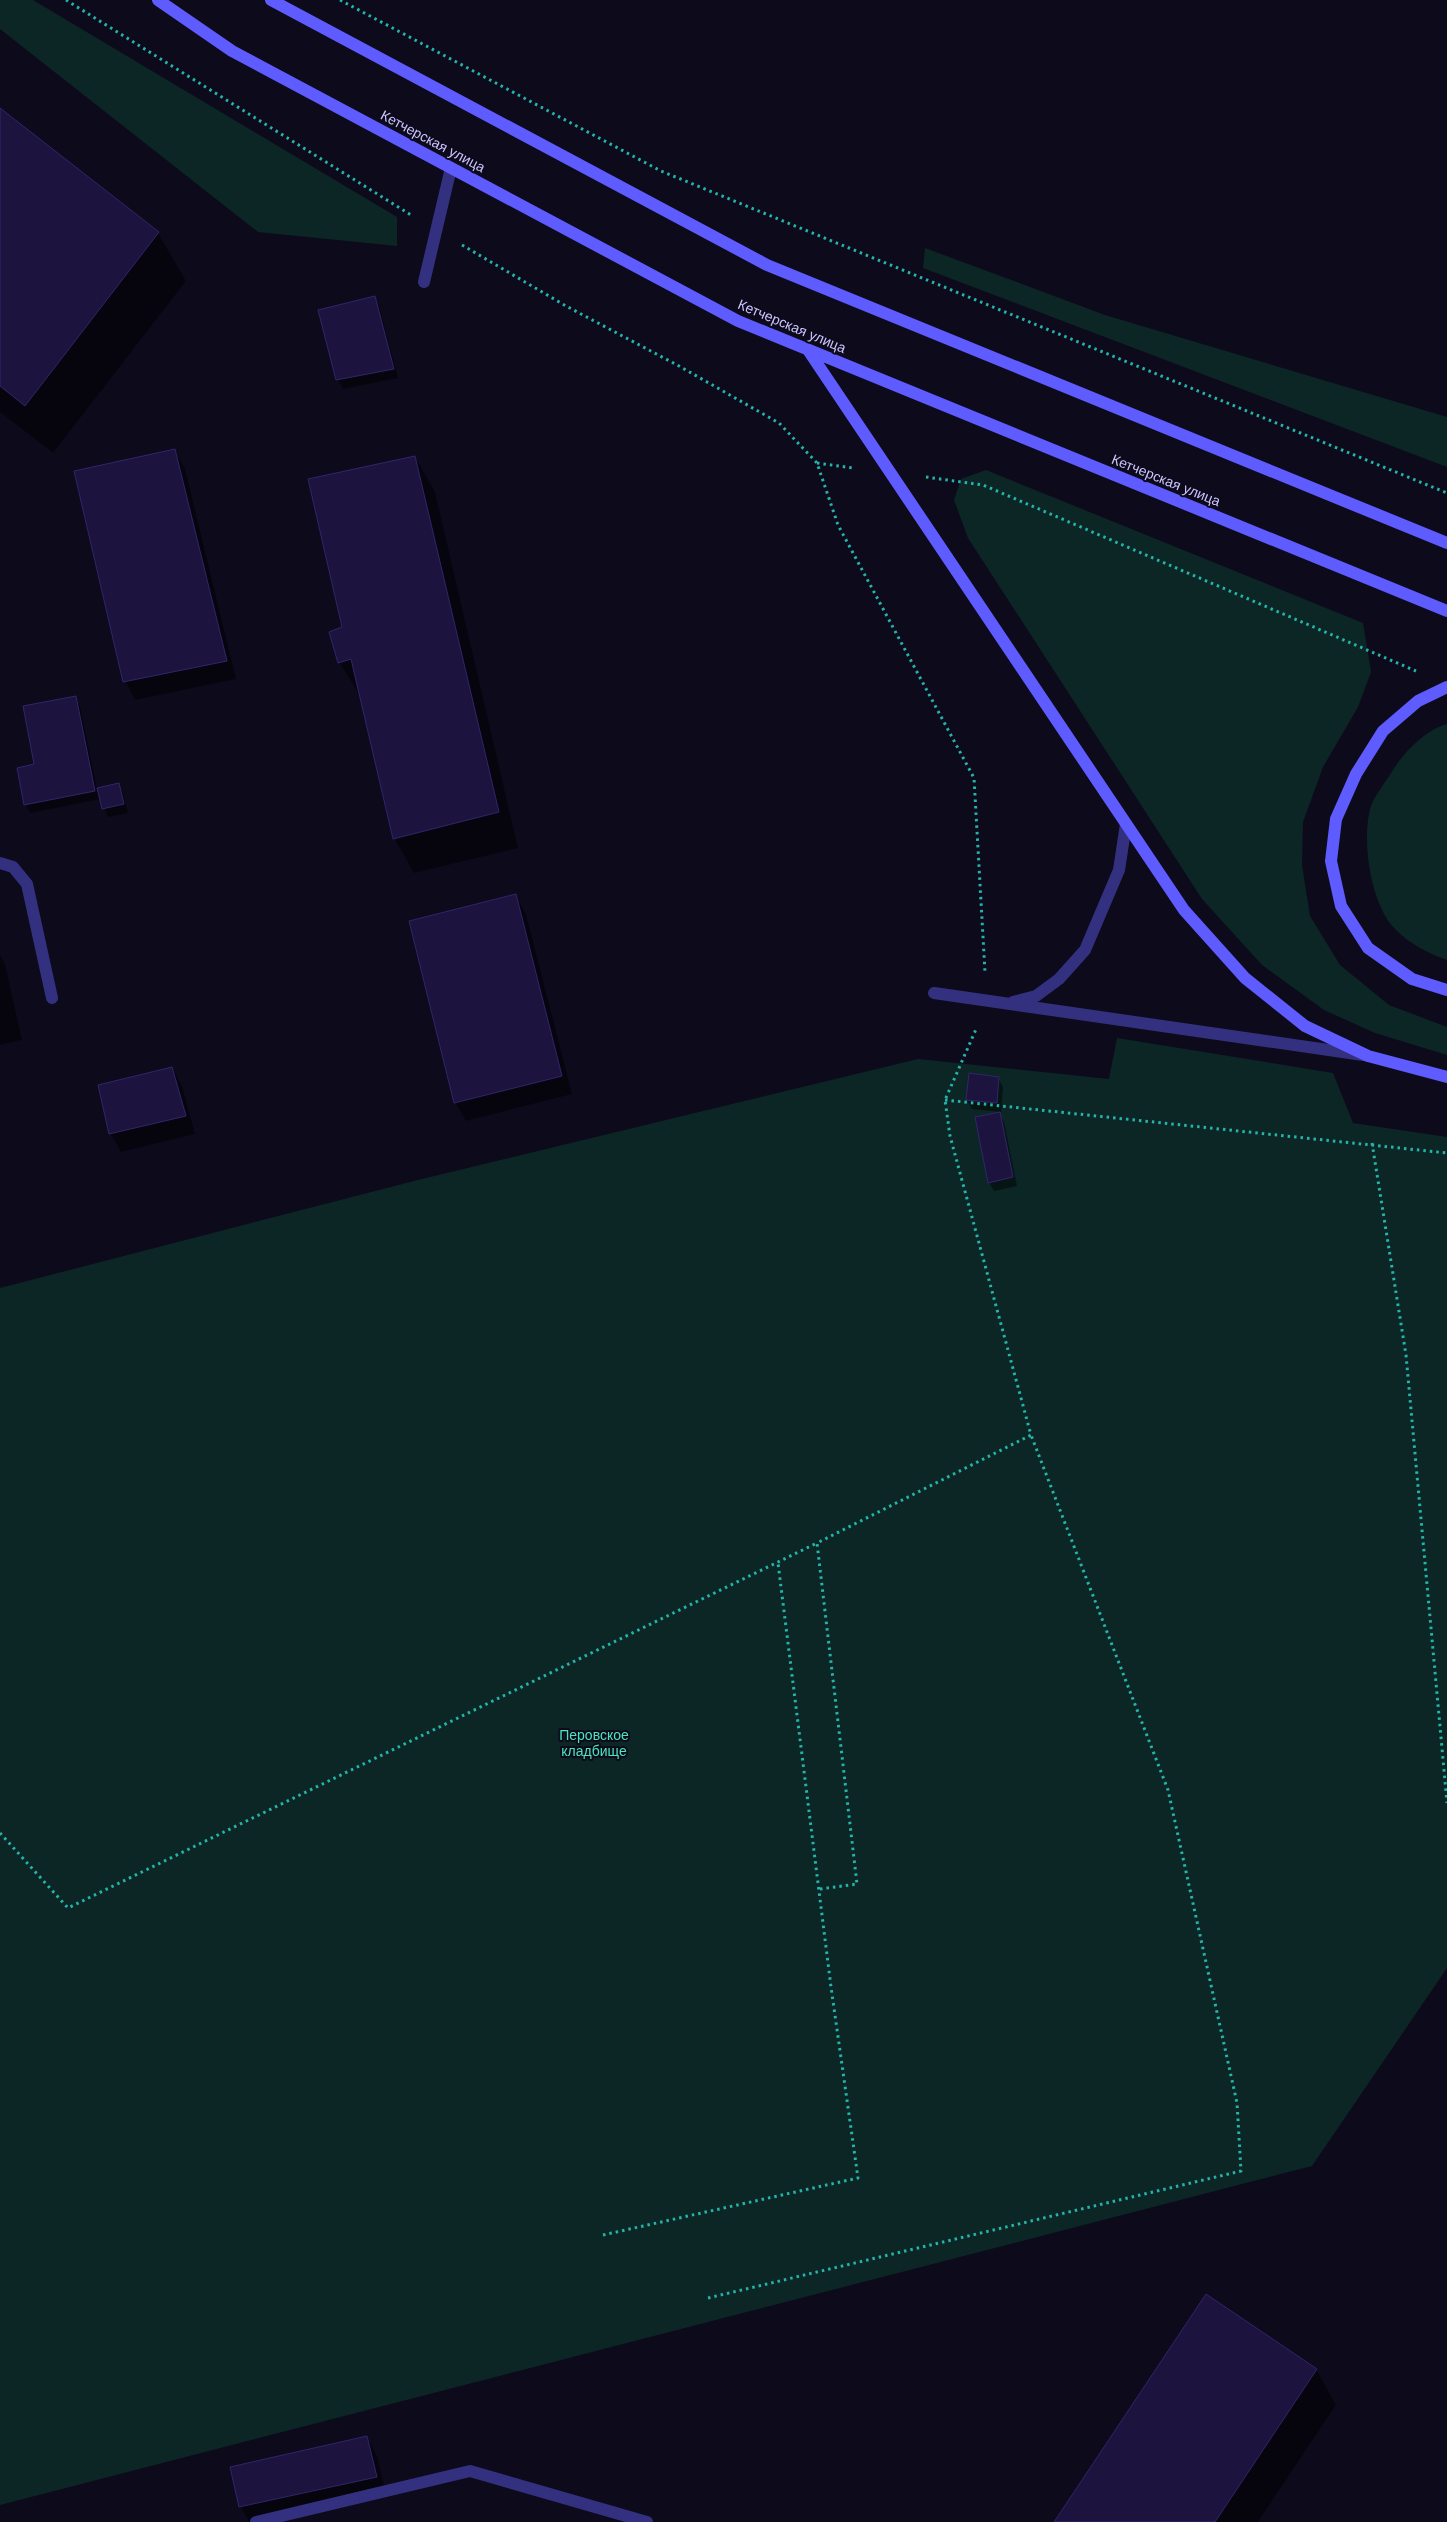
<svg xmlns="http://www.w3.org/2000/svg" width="1447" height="2522" font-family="Helvetica,sans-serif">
  <rect width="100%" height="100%" fill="#0d0a1c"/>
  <path fill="#0c2625" d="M0,0h33l364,217v29l-139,-14 -258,-203z
    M925,248l180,67 342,102v50l-524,-199z
    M986,470l377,153 8,49 -13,35 -35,60 -20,55 -1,43 8,51 30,49 49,40 58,22v28l-72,-22 -51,-23 -62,-45 -60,-66 -234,-361 -14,-38 7,-21z
    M1447,724v236c-20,-7 -37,-16 -52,-31 -25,-25 -34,-91 -24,-123 4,-11 14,-23 20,-33 12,-20 34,-43 56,-49z
    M1117,1038l216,35 20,50 94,14v831l-135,198 -1312,339v-1217l418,-108 500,-121 191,20z"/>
  <path fill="#0007" d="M0,109l158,124 28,48 -133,172 -53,-41z
    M374,298l5,8 19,72 -55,11 -5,-9 -18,-69z
    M175,451l10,18 51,210 -101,21 -10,-19z
    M415,457l20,35 83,356 -104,25 -20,-35 -33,-141 -22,-35 4,-34z
    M75,697l5,9 17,83 21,-5 5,9 5,20 -20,4 -7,-18 -71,14 -5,-9 11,-39z
    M516,896l10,18 46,180 -106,27 -11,-19z
    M0,955l5,9 17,76 -22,5z
    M172,1068l10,18 13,48 -74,18 -10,-18 -11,-48z
    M970,1075l28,3 5,9 -2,25 -29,-3 -5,-9z
    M999,1113l5,9 13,64 -23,5 -5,-9z
    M1316,2369l20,36 -78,117h-203z
    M367,2437l10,19 9,39 -121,27h-16l-8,-15 -9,-39z"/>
  <path fill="#1c143e" stroke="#32256c" d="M0,108l159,124 -134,174 -25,-20z
    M375,296l19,73 -58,11 -18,-70z
    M175,449l52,212 -104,21 -49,-211z
    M415,456l84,356 -106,27 -42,-180 -13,4 -9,-31 13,-5 -34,-148z
    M76,696l19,95 -71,14 -7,-37 17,-4 -11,-58z
    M119,783l5,21 -22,5 -5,-21z
    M516,894l46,182 -108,27 -45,-182z
    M172,1067l14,49 -77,18 -11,-49z
    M969,1073l30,4 -2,26 -31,-3z
    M1000,1112l13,65 -25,6 -13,-66z
    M1206,2294l111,75 -102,153h-161z
    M367,2436l10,41 -138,30 -9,-40z"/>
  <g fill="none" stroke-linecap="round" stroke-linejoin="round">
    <path stroke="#24b4a9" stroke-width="3" stroke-dasharray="2.5 4" stroke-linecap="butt" d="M66,0l345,215
      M340,0l321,171 786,322
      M462,245l104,61 113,60 100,57 38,40 21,62 136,253 11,194
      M817,463l36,5
      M926,477l57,8 433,186
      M945,1100l502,53
      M1372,1143l34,212 41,448
      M0,1833l68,75 749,-365
      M820,1889l37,-5 -40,-341 214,-108 -81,-299 -5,-36 32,-73
      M603,2235l255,-57 -27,-191 -53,-424
      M708,2298l533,-127 -4,-68 -69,-313 -137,-355"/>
    <path stroke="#33317f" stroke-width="12" d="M424,282l27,-114
      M0,863l13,4 14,17 25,114
      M934,993l429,62
      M1013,1002l23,-6 23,-17 26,-29 34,-80 7,-46
      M256,2522l214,-51 177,51"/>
    <path stroke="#5e5cff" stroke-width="12" d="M158,0l74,51 506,270 709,290
      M271,0l496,265 680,278
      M808,350l376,560 61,68 60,48 63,30 79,21
      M1447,687l-29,14 -35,30 -27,43 -20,45 -5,42 10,45 27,42 44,31 35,11"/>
  </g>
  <g text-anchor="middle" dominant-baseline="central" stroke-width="4" stroke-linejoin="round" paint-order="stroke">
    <g font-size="14" fill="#cbc5ff" stroke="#0d0a1c">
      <text transform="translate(433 141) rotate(28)">Кетчерская улица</text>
      <text transform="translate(792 326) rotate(23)">Кетчерская улица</text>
      <text transform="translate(1166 480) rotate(22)">Кетчерская улица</text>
    </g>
    <g font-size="14" fill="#49e6bd" stroke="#0d0a1c">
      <text x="594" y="1735">Перовское<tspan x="594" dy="16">кладбище</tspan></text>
    </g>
  </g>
</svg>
